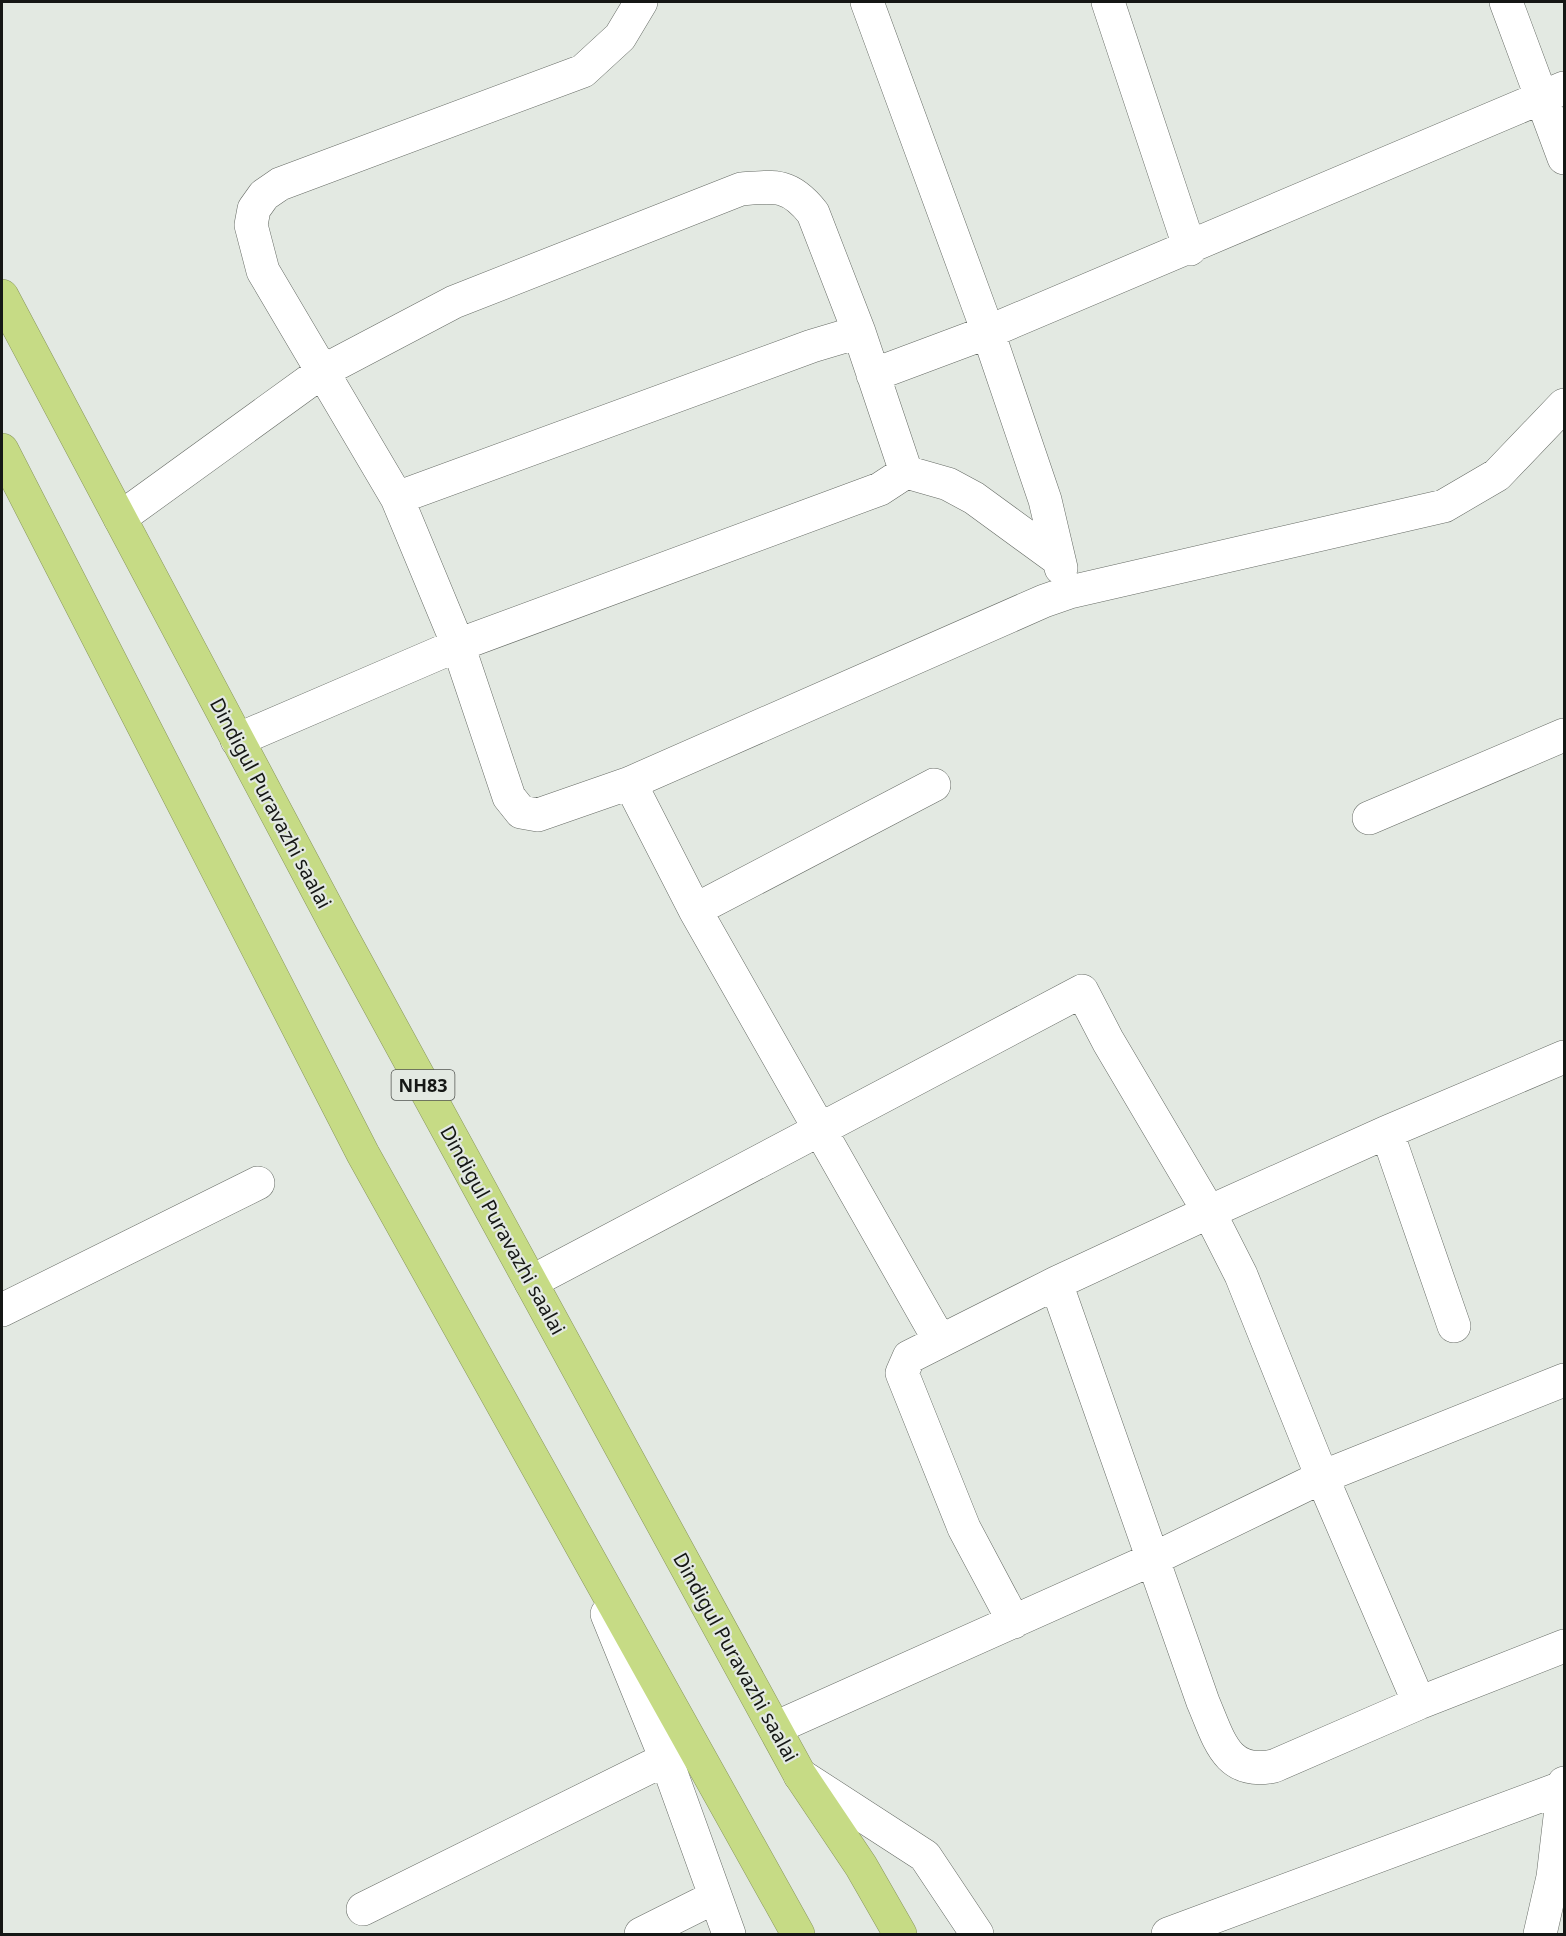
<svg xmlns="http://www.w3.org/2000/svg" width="1566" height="1936" font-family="'Noto Sans',sans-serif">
  <rect width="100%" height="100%" fill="#e3e9e2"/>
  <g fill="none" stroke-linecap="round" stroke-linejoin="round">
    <defs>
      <path id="minor" d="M641,2l-21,35 -37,34 -303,113 -16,11 -10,14 -3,16 12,46 134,227 61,147 51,152 12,15 17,3 92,-32 414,-182 26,-9 374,-86 53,-31 67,-70
        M867,2l121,330 57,168 16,68
        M1108,2l82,247
        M1506,2l58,156
        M873,375l115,-43 576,-244
        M397,498l415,-152 47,-14
        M120,518l203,-147 131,-69 287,-113c35,-3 49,-5 72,24l46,119 47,140
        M237,740l221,-95 422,-156 26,-17 42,12 26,14 85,62
        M630,783l65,127 245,431
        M1369,818l195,-83
        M695,910l239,-125
        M1387,1132l67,194
        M531,1282l551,-291 26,50 101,171 32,63 81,202 97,226
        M1056,1283l147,419c16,37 23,74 71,64l145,-63 145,-57
        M2,1310l256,-127
        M607,1614l59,145 63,175
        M1014,1622l-50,-94 -62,-155 7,-16 147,-74 153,-71 178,-80 177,-75
        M775,1728l378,-169 169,-82 242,-97
        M800,1775l125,81 52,78
        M363,1909l303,-150
        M641,1934l74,-37
        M1168,1934l396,-147
        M1540,1934l13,-57 11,-94"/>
      <path id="highway" d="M2,296l336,633 462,846 61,91 39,68
        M2,450l361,704 435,780"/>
    </defs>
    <use href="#minor" stroke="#666b65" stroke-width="34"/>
    <use href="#highway" stroke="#88965e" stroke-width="34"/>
    <use href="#minor" stroke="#fff" stroke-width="33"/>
    <use href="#highway" stroke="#c6db85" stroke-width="33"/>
  </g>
  <g text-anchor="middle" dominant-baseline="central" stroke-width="4.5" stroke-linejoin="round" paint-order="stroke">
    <rect fill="#e3e9e2" stroke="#535652" stroke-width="1.5" x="391.5" y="1070" width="63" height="30" rx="4.5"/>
    <g font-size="18" font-weight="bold" fill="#151715">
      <text x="423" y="1085">NH83</text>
    </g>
    <g font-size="20" fill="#151715" stroke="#e3e9e2">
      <text transform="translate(271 803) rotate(62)">Dindigul Puravazhi saalai</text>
      <text transform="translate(503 1230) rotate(61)">Dindigul Puravazhi saalai</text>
      <text transform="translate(736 1657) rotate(61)">Dindigul Puravazhi saalai</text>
    </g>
  </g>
  <rect width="1566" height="1936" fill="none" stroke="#151715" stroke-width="6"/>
</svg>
